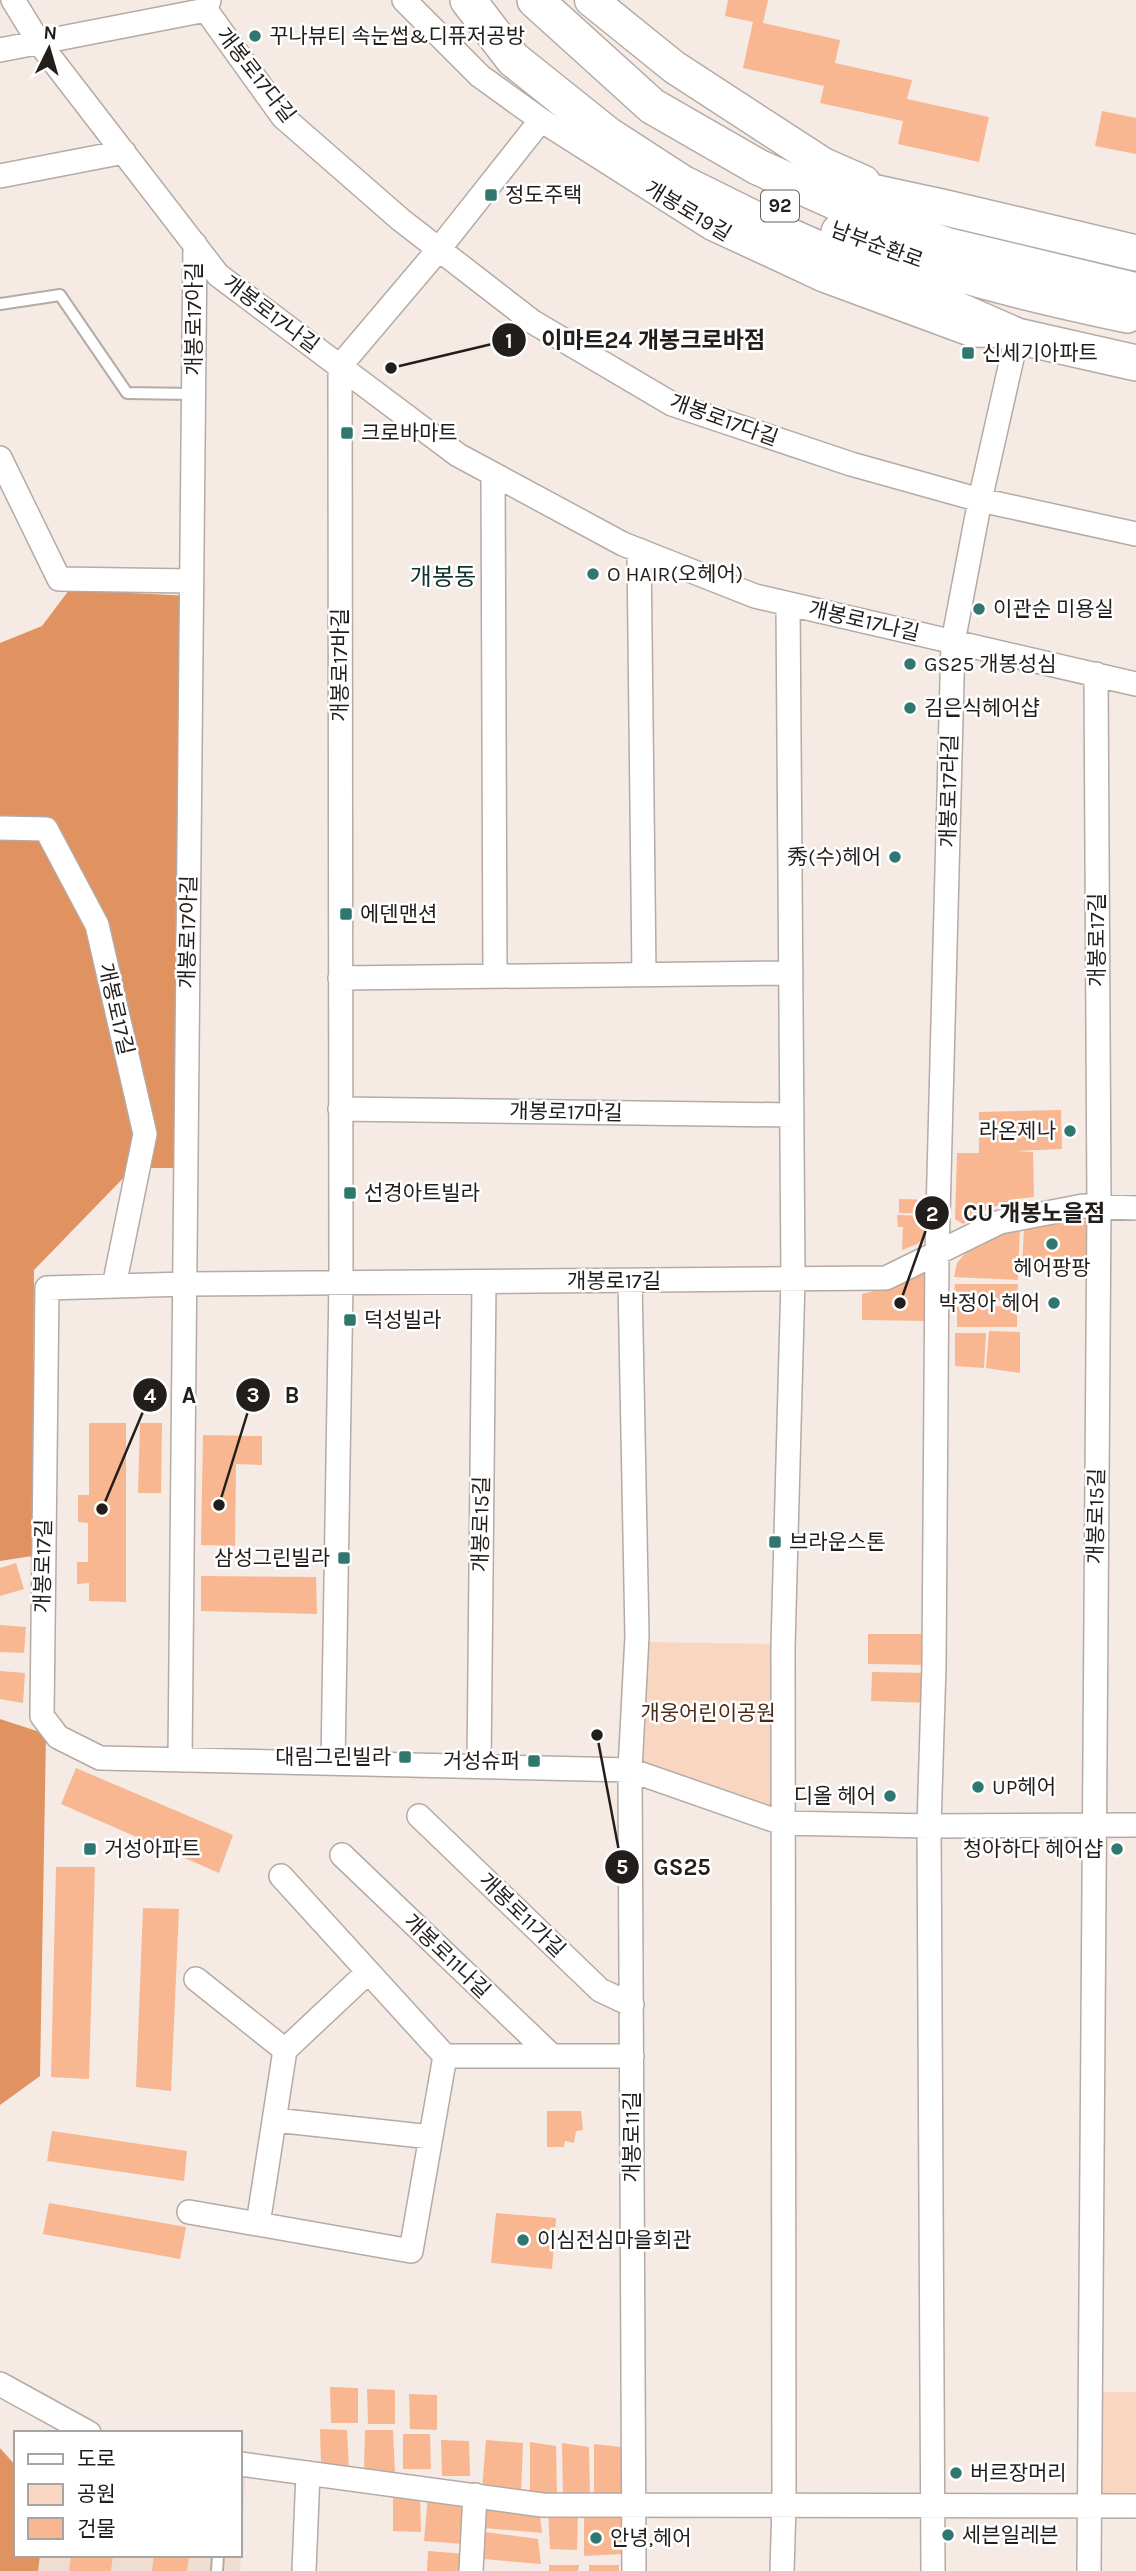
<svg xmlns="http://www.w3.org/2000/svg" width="1136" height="2571" font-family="Karla,'Noto Sans KR',sans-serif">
  <rect width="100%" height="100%" fill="#f5eae4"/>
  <path fill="#efddd2" d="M240,2464l6,1 -6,106h-202l2,-16h200z"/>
  <path fill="#f8d6c2" d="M643,1642l135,2v171l-142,-53z
    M1099,2392h37v114l-38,-7z"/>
  <path fill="#e09260" d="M69,590l122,6 -5,572h-53l-99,102 -2,286 -32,5v-918l42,-17z
    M0,1719l46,15 -6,342 -40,29z
    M0,2448l16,18v89h24l-2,16h-38z"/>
  <path fill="#f8b790" d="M728,0h40l-5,23 77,17 -5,23 77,17 -5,19 82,18 -10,45 -81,-18 5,-23 -83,-18 4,-17 -81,-18 10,-46 -28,-6z
    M1102,111l34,7v36l-41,-8z
    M1061,1110l1,39 -47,2 18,1 1,45 -18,2 -31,11 -22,14 -8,-5 2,-66h22v-41z
    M899,1199l34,1v14l-34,-1z
    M897,1215l33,1 -1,18 -12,10 -15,6 1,-23h-5z
    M1081,1217l7,6 2,13 -3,32h-65l2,-41z
    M1020,1227l-2,53 -64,-3 3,-14 17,-20z
    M929,1268v53l-67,-1v-26l16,-4z
    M955,1284h63l-1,17 -64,-1z
    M1017,1306v21h-60v-20z
    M989,1331l31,1v41l-34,-5z
    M955,1333h31l-2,35 -29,-2z
    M89,1423h37v179l-37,-1v-18l-12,1v-22h11v-39l-10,-1v-27h11z
    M140,1423h22l-1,70h-23z
    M203,1435l59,1v29l-26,-1 -1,82 -34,-1z
    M16,1563l8,26 -24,7v-28z
    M201,1576l115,1 1,37 -116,-3z
    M0,1625l26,2 -2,26 -24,-1z
    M868,1634h65v31l-65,-1z
    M0,1671l25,2 -2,30 -23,-4z
    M872,1672l59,1 -1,30 -59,-2z
    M76,1768l157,67 -14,38 -158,-69z
    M56,1867h39l-6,212 -38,-2z
    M143,1908l36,1 -8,182 -35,-4z
    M547,2111h34l2,19 -7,1 -2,12 -9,-2 -1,6h-17z
    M52,2131l135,20 -3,30 -137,-20z
    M49,2203l137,24 -6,32 -137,-25z
    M496,2213l60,5 -4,51 -61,-6z
    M330,2387l28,1v35h-27z
    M367,2389l28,1v34h-27z
    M409,2394l28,1v35l-27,-1z
    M320,2429l27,1 2,40 -28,-6z
    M365,2430h28l2,43 -31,-4z
    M403,2434h27l1,35h-28z
    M441,2440l28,1 1,35h-28z
    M486,2440l37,3 -2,50 -39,-4z
    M530,2442l26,4 1,50 -27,-1z
    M562,2443l27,4 1,50 -27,-1z
    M594,2444l27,3 1,50h-28z
    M393,2496h27l1,36 -28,-1z
    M428,2496l40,4 -5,44 -39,-3z
    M485,2500l54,7 3,26 -58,-5z
    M548,2510l30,1 -1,39 -27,-1z
    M584,2513l37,1 2,40 -39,2z
    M484,2532l54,7 3,25 -58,-5z
    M428,2551l38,3 -1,17h-38z
    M71,2555h42l-2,16h-42z
    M154,2555h35l-2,16h-35z
    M549,2565h30l-1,6h-29z
    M589,2565h30v6h-30z"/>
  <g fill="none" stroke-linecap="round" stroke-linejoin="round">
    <defs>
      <path id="service" d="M0,304l60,-9 67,98 66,1
        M217,2571l1,-16"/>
      <path id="minor" d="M13,0l27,44 178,231 240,180 165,89 132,52 381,88
        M209,0l-3,10 77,107 118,103 132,102 139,82 179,60 129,36 156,34
        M404,0l76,76 61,44 170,108 112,52 149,55 45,1 -37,164 -27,142 -16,611 -3,412 -5,161 4,745
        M0,50l206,-40
        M0,176l124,-24
        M0,458l59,121 132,2
        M493,474l2,502
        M639,550l5,424
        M0,828l46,1 51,96 48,209 -31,152
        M340,978l451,-5
        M340,1109l452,6
        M1136,1208l-53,-2 -83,16 -114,56 -701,6 -138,4 -5,428 16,21 42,21 530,12 152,53 147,3 207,-1
        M630,1281l7,355 -7,134 4,801
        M180,1760l15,-1516
        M333,1763l8,-481 -1,-916 99,-117 102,-129
        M479,1766l5,-484
        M419,1816l181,174 32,15
        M342,1855l210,201
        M281,1876l164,180
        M196,1979l89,71
        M285,2050l83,-78
        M275,2120l156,17
        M189,2212l222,39 34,-195h187
        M258,2224l27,-174
        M0,2384l89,49
        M240,2464l302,41 594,1
        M304,2571l4,-98
        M471,2571l4,-76
        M782,2571l2,-66 -1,-859 10,-367 -5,-675
        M1089,2571l10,-1365 -3,-532"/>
      <path id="secondary" d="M591,0l83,67 149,97 41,18"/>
      <path id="primary" d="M468,0l45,59 95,76 74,48 107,53 228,100 119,27
        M535,0l117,106 106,61 129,58 62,21 184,44
        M826,182l116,25 194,46
        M839,232c93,39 190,62 288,83"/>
    </defs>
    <use href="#service" stroke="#b5aaa4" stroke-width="14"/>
    <use href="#minor" stroke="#b5aaa4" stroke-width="26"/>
    <use href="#secondary" stroke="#b5aaa4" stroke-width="35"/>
    <use href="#primary" stroke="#b5aaa4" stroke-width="38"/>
    <use href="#service" stroke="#fff" stroke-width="10"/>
    <use href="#minor" stroke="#fff" stroke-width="23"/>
    <use href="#secondary" stroke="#fff" stroke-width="32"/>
    <use href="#primary" stroke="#fff" stroke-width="35"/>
  </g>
  <g fill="#30776f" stroke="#fff" stroke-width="2.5">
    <circle cx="255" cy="36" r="7"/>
    <rect x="484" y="188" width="14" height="14" rx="3.5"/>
    <rect x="961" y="346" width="14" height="14" rx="3.5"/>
    <rect x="340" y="426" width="14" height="14" rx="3.5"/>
    <circle cx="593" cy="574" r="7"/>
    <circle cx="979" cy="609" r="7"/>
    <circle cx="910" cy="664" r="7"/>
    <circle cx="910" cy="708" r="7"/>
    <circle cx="895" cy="857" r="7"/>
    <rect x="339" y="907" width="14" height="14" rx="3.5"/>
    <circle cx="1070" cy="1131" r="7"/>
    <rect x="343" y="1186" width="14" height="14" rx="3.5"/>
    <circle cx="1052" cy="1244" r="7"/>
    <circle cx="1054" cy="1303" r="7"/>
    <rect x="343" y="1313" width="14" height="14" rx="3.5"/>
    <rect x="768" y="1535" width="14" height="14" rx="3.5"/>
    <rect x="337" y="1551" width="14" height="14" rx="3.5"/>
    <rect x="398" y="1750" width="14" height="14" rx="3.5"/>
    <rect x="527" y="1754" width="14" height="14" rx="3.5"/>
    <circle cx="978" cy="1787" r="7"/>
    <circle cx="890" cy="1796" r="7"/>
    <rect x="83" y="1842" width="14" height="14" rx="3.5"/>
    <circle cx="1117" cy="1849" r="7"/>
    <circle cx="523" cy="2240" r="7"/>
    <circle cx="956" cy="2473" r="7"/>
    <circle cx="948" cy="2535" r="7"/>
    <circle cx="596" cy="2538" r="7"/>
  </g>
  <g text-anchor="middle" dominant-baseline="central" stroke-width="5" stroke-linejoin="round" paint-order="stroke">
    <rect fill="#fff" stroke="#646260" stroke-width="2" x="761" y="190.5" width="38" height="31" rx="5"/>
    <g font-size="19" font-weight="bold" fill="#221e1c">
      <text x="780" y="206">92</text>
    </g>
    <g font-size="21" fill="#221e1c" stroke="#fff" text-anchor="start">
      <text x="269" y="36">꾸나뷰티 속눈썹&amp;디퓨저공방</text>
      <text x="505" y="195">정도주택</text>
      <text x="982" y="353">신세기아파트</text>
      <text x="361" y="433">크로바마트</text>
      <text x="607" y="574">O HAIR(오헤어)</text>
      <text x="993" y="609">이관순 미용실</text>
      <text x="924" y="664">GS25 개봉성심</text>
      <text x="924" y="708">김은식헤어샵</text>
      <text x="881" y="857" text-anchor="end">秀(수)헤어</text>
      <text x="360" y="914">에덴맨션</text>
      <text x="1056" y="1131" text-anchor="end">라온제나</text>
      <text x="364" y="1193">선경아트빌라</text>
      <text x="1052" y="1268" text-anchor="middle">헤어팡팡</text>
      <text x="1040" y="1303" text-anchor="end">박정아 헤어</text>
      <text x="364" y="1320">덕성빌라</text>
      <text x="789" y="1542">브라운스톤</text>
      <text x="330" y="1558" text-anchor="end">삼성그린빌라</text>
      <text x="391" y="1757" text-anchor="end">대림그린빌라</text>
      <text x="520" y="1761" text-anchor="end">거성슈퍼</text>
      <text x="992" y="1787">UP헤어</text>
      <text x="876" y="1796" text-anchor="end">디올 헤어</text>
      <text x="104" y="1849">거성아파트</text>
      <text x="1103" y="1849" text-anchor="end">청아하다 헤어샵</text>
      <text x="537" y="2240">이심전심마을회관</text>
      <text x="970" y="2473">버르장머리</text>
      <text x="962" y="2535">세븐일레븐</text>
      <text x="610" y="2538">안녕,헤어</text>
    </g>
    <g font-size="21" fill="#221e1c" stroke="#fff">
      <text transform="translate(256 75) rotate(52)">개봉로17다길</text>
      <text transform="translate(688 211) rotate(31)">개봉로19길</text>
      <text transform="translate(877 245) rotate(20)">남부순환로</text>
      <text transform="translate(271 314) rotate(37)">개봉로17나길</text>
      <text transform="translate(194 319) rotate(-90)">개봉로17아길</text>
      <text transform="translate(724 420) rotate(20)">개봉로17다길</text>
      <text transform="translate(864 621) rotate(13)">개봉로17나길</text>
      <text transform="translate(340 665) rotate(-90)">개봉로17바길</text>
      <text transform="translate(949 791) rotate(-89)">개봉로17라길</text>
      <text transform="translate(188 932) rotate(-89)">개봉로17아길</text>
      <text transform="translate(1097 940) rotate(-90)">개봉로17길</text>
      <text transform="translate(116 1009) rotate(77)">개봉로17길</text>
      <text transform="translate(566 1112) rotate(1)">개봉로17마길</text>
      <text x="614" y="1281">개봉로17길</text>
      <text transform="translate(1096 1516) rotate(-89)">개봉로15길</text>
      <text transform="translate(481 1524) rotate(-89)">개봉로15길</text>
      <text transform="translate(43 1566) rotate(-89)">개봉로17길</text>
      <text transform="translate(522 1915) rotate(44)">개봉로11가길</text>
      <text transform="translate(447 1956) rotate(44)">개봉로11나길</text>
      <text transform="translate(632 2137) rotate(-90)">개봉로11길</text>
    </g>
    <g font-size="21" fill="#4b2b16" stroke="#fff">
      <text x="708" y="1713">개웅어린이공원</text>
    </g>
    <g font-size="24" fill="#10322e" stroke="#fff">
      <text x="443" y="577">개봉동</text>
    </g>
  </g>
  <path fill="none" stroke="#221e1c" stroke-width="2.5" d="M391 368L509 340M900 1303L932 1213M219 1505L253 1395M102 1509L150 1395M597 1735L622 1867"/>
  <g fill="#221e1c" stroke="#fff" stroke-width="2.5">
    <circle cx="391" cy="368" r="7"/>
    <circle cx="900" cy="1303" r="7"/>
    <circle cx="219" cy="1505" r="7"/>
    <circle cx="102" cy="1509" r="7"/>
    <circle cx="597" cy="1735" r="7"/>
    <circle cx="509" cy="340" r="18"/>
    <circle cx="932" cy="1213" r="18"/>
    <circle cx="253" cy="1395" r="18"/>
    <circle cx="150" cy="1395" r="18"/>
    <circle cx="622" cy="1867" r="18"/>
  </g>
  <g font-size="21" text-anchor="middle" font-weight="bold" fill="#fff">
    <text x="509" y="348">1</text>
    <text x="932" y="1221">2</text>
    <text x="253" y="1402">3</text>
    <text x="150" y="1403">4</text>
    <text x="622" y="1874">5</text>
  </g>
  <g font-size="23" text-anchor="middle" font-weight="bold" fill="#221e1c" stroke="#fff" stroke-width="5" stroke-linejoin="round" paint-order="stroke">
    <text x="653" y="348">이마트24 개봉크로바점</text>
    <text x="1034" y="1221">CU 개봉노을점</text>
    <text x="292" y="1403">B</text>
    <text x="189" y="1403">A</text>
    <text x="682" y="1875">GS25</text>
  </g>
  <rect x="14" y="2431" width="228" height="126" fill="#ffffff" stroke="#a7a5a4" stroke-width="2"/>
  <rect x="28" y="2454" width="35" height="10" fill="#ffffff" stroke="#a7a5a4" stroke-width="2"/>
  <text x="77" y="2466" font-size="21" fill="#221e1c">도로</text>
  <rect x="28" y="2484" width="35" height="21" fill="#f8d6c2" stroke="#a7a5a4" stroke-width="2"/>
  <text x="77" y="2501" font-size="21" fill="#221e1c">공원</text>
  <rect x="28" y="2518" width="35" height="21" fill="#f8b790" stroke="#a7a5a4" stroke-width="2"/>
  <text x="77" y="2536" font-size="21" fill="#221e1c">건물</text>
  <g transform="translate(49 49) rotate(5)" stroke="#ffffff" stroke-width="5" paint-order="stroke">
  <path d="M0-5L12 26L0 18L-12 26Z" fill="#221e1c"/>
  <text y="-10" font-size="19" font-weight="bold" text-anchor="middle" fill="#221e1c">N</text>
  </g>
</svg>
